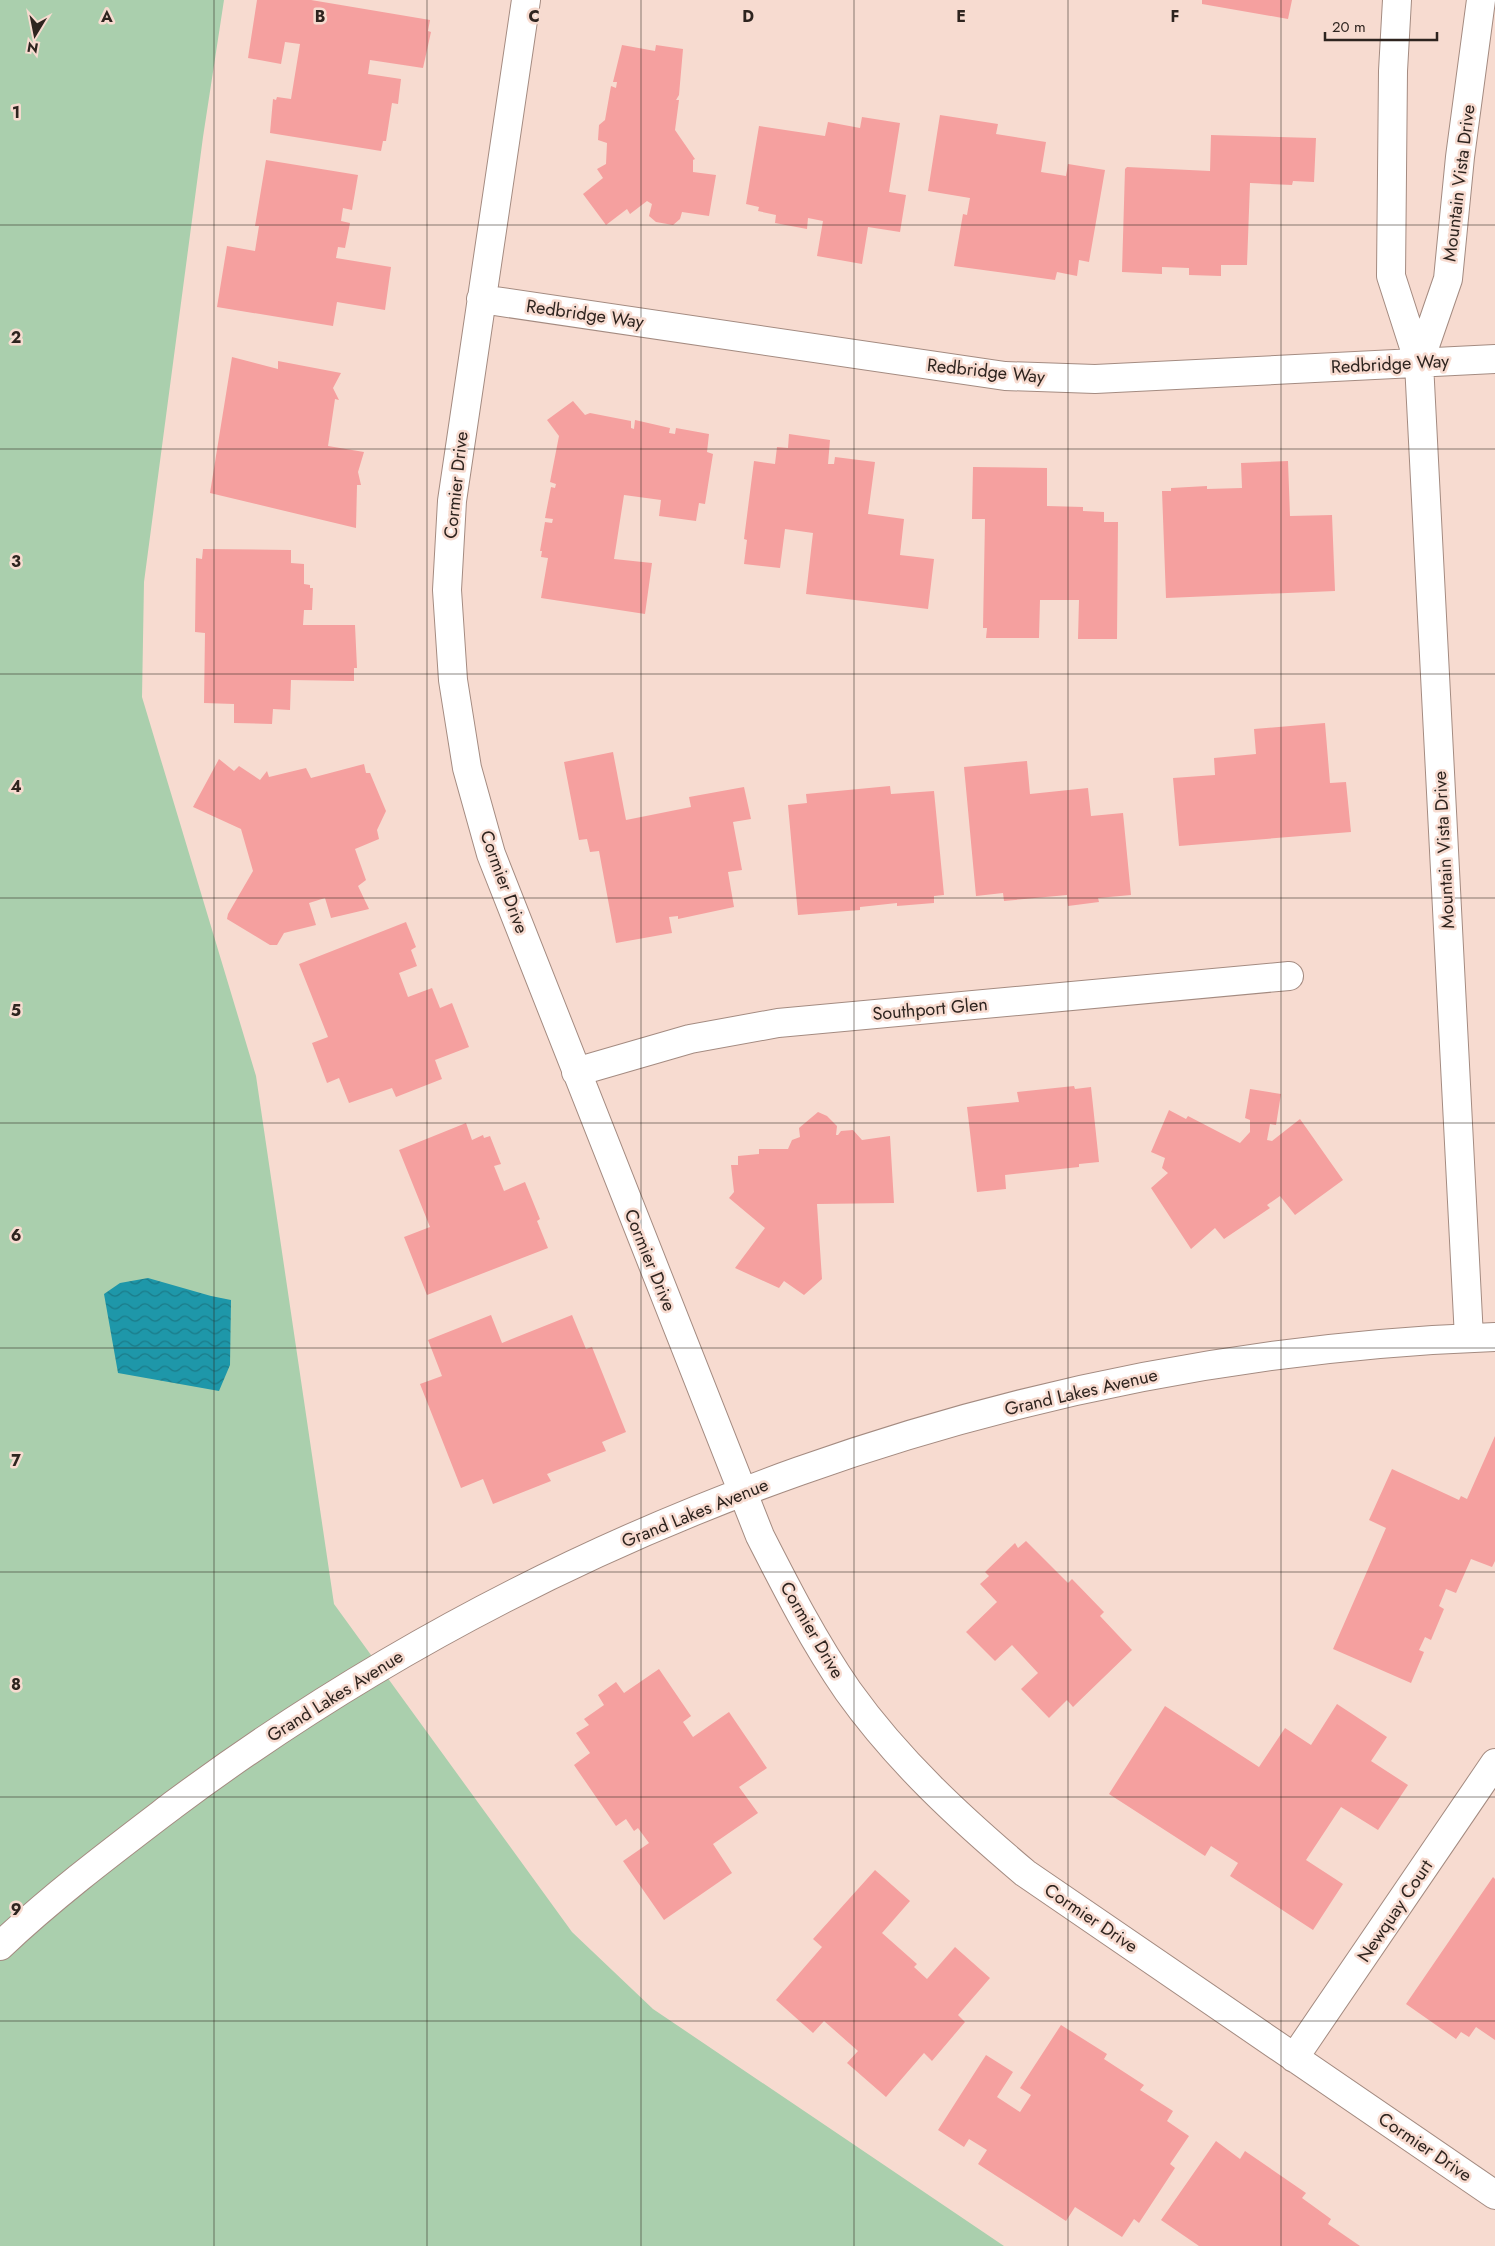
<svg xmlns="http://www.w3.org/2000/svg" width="1495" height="2246" font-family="Jost,sans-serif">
  <defs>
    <pattern id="water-waves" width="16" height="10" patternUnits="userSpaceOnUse" patternTransform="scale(1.25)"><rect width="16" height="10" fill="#1e97a9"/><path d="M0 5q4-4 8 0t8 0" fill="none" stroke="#1b7b89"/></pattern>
  </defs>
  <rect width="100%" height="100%" fill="#f7dbd0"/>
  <path fill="#aacfad" d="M0,0h224l-21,137 -59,445 -2,115 114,379 78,528 238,328 81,77 351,237h-1004z"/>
  <path fill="url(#water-waves)" d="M148,1278l63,18 20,4 -1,65 -11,26 -101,-18 -14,-79 16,-11z"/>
  <path fill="#f5a09f" d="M257,0h54l119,20 -2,11 3,1 -8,36 -53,-8 -2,14 33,5 -3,25 -6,-1 -6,38h-3l-2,10 -111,-18 3,-34 3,1 1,-3 14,2 9,-55 -15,-2 -4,22 -33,-6z
    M1202,0h90l-4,19 -86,-15z
    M622,45l33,6 1,-6 27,4 -4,46 -3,5h3l-4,30 20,29 -2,1v12l23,3 -7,41 -27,-4 -2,7 -7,6 -17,-3 -7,-6 3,-12 -5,-3 -17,13 -3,-5 -21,16 -23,-31 20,-16 -6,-9 9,-5 1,-21 -9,-3 1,-15 6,-5 6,-34 5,2 1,-6h-4z
    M940,115l58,9 -2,10 50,8 -5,30 25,4 2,-12 37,6 -16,92 -10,-2 -2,16 -20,-4 -2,8 -101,-14 9,-52 4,1 3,-17 -42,-7z
    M862,117l38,6 -11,69 17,3 -6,37 -32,-5 -6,37 -45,-8 6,-35 -15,-3 -1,11 -32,-6 1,-8 -18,-4 1,-4 -13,-3 13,-78 66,10 3,-14 32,6z
    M1211,135l105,3 -2,44 -21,-1 -1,4 -42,-2 -3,82h-26v11l-32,-1v-7l-27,-1v7l-40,-2 3,-103 2,-2 83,4z
    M266,160l92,15 -6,35 -9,-2 -2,13 9,2 -5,25 -7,-1 -2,11 55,9 -6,43 -48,-8 -4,24 -116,-19 10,-61 28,5 4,-25h-4z
    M232,357l46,12v-8l63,12 -8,15 6,12 -4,-1 -7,47 36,6 -6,20 3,13h-4l-1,43 -146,-35z
    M573,401l12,14 5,-2 41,8v7l3,1 1,-9 35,8 -1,5 6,1 1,-6 33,6 -2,18 6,2 -8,50 -6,-1 -3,18 -37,-5 2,-16 -37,-5 -10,64 38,4 -7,51 -104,-16 7,-40 -7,-1 1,-6h-2l5,-29 7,1 1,-4 -8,-1 6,-31 4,1 1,-4 -6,-2 9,-46 -12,-16z
    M789,434l41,6 -2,24h6l1,-7 40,5 -7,52 36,5 -4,36 34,4 -6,50 -122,-15 7,-61 -28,-4 -5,39 -36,-4 3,-24 -3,-1 10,-78 21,3 2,-17 11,1z
    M1288,461l2,55 42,-1 3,76 -169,7 -4,-107h9v-3l36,-2v3l35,-1 -1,-25z
    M973,467l74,1v38l36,1v4l21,1v10h14l-1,117h-39l1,-39h-39l-1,38h-53l1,-10h-4l2,-109h-13z
    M203,549l88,1v13l13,1v20l6,1v3h3l-1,22h-8l-1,15h52l2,43h-3v13l-63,-1 -1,30 -17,-1 -1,15 -38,-1v-19l-30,-1 1,-70 -10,-1 1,-74 6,1z
    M1325,723l5,60 16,-1 5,50 -172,14 -6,-68 42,-3 -1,-17 42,-4 -2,-25z
    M613,752l13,68 65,-13 -2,-10 55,-10 7,32 -18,3 9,48 -14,2 6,35 -56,12v-3l-9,1 3,16 -56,10 -17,-92 -9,1 -3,-13 -8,1 -15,-78z
    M219,759l15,12 5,-5 21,14 7,-9 2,6 37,-9 5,10 53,-14 2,9h4l16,38 -9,19 2,9 -24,10 11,31 -8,6 11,23 -38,9 -6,-20 -16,5 7,22 -32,8 -7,12h-7l-43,-26 1,-5 25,-43 -12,-42 -48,-22z
    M1027,761l3,33 58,-6 3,28 32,-3 8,82 -33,3 1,4 -31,4 -1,-11 -63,6 -1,-8 -27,3 -12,-129z
    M890,786l1,8 43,-3 10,104 -10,1v7l-37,3v-3l-37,4v3l-62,5 -10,-110 19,-2 -1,-9z
    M406,922l10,25 -5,3 6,16 -18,7 9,24 24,-9 8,20 12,-5 17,44 -34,13 7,19 -46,18 -4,-9 -43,15 -10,-25 -12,5 -15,-40 16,-6 -29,-73z
    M1074,1086l1,3 16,-2 8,75 -20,2v3l-74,8 1,14 -29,3 -10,-85 52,-5 -2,-10z
    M1250,1089l31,5 -5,31 -6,-1 -3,16 5,1 28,-22 43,61 -48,35 -15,-19 -13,9 3,3 -46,31 -9,-11 -24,21 -40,-61 17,-15 -6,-5 3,-10 -14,-6 18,-42 17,9 2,-3 52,27 10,-11v-12l-5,-2z
    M818,1112l9,4 10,10 -1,9h2l3,-4 12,-1 9,10 28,-4 4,67 -77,1 5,75 -18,16 -20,-14 -5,7 -44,-20 30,-40 -36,-30 5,-6 -3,-27h7v-9l21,-2v-5h29l4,-9 8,-3 -1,-9z
    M466,1123l6,17 11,-5 1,3 6,-2 11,28 -7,2 10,25 21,-9 15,37 -3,2 11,27 -121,47 -23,-58 26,-10 -31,-77z
    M491,1315l11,28 70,-28 14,34 6,-2 34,85 -24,10 4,9 -59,23 4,7 -58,23 -10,-25 -22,9 -41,-104 22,-8 -14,-36z
    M1495,1436v125l-3,6 -21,-8 -15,34 -10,-4 -7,17 5,3 -13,31 -6,-3 -6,13 5,2 -13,31 -78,-34 53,-121 -17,-8 23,-51 67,31 2,-4 6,3z
    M1026,1541l42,42 4,-4 32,33 -4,4 32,34 -59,57 -6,-7 -18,18 -28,-29 17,-16 -26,-28 -17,16 -29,-29 31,-30 -17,-18 9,-8 -4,-4 30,-29 3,5z
    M659,1669l32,47 -8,6 10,15 36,-25 38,56 -28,19 19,26 -45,31 19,29 -68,47 -41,-59 26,-18 -11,-15 -4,3 -8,-12 -10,7 -42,-61 16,-12 -14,-20 13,-8 -5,-6 20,-14 -6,-10 18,-13 8,11z
    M1337,1704l50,33 -16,24 37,24 -30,45 -37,-23 -35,53 37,24 -30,46 -83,-54 8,-13 -27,-17 -6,10 -96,-62 56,-88 94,61 26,-39 26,17z
    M875,1870l35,31 -28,32 35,31 -3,3 13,12 28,-32 35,31 -32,37 7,7 -33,39 -8,-8 -38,44 -39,-34 11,-12 -34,-30 -11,12 -37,-33 46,-53 -9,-8z
    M1493,1877l2,2v161l-19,-13 -7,10 -8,-5 -5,7 -50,-35z
    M1061,2025l46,29 -3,5 40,26 -4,5 33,21 -6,10 22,15 -19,28 5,4 -36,55 -5,-4 -12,18 -47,-30 -9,14 -88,-57 9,-14 -18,-11 -5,8 -26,-17 48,-75 27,17 -16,25 23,15 11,-17 -11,-7z
    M1216,2141l24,18 5,-8 61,42 -4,5 29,21 -3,5 32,22h-161l-38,-26z"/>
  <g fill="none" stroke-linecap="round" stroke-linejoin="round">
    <defs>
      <path id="minor" d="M526,0l-74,501 -5,89 6,90 14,88 24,86 269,682c27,53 54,106 88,155 50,70 112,127 177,182l470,322
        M1397,0l-4,71 -2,205 28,87 50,975
        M481,299l524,77 90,3 400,-20
        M1419,363l29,-84 12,-122 21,-157
        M576,1072l114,-33 88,-16 511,-47
        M0,1946c54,-51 114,-96 173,-141 380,-283 848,-451 1322,-468
        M1294,2058l201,-295"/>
    </defs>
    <use href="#minor" stroke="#a48b81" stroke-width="30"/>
    <use href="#minor" stroke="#fff" stroke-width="28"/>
  </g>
  <path fill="none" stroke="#2e241f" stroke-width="1" stroke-opacity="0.55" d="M214,0v2246M427,0v2246M641,0v2246M854,0v2246M1068,0v2246M1281,0v2246M0,225h1495M0,449h1495M0,674h1495M0,898h1495M0,1123h1495M0,1348h1495M0,1572h1495M0,1797h1495M0,2021h1495"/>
  <g text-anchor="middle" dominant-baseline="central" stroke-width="5" stroke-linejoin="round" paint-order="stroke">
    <g font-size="18" fill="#2e241f" stroke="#f7dbd0">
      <text transform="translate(1459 183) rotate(-83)">Mountain Vista Drive</text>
      <text transform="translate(585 314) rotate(8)">Redbridge Way</text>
      <text transform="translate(1390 364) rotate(-3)">Redbridge Way</text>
      <text transform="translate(986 371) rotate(6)">Redbridge Way</text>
      <text transform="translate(456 485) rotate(-84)">Cormier Drive</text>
      <text transform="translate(1444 850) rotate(-93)">Mountain Vista Drive</text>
      <text transform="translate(504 882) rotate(70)">Cormier Drive</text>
      <text transform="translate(930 1009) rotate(-5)">Southport Glen</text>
      <text transform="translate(650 1260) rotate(68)">Cormier Drive</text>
      <text transform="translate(1081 1392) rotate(-13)">Grand Lakes Avenue</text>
      <text transform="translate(695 1513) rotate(-22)">Grand Lakes Avenue</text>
      <text transform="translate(812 1630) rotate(60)">Cormier Drive</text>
      <text transform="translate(335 1696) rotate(-32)">Grand Lakes Avenue</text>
      <text transform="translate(1395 1911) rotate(-56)">Newquay Court</text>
      <text transform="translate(1091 1918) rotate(34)">Cormier Drive</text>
      <text transform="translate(1425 2147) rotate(34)">Cormier Drive</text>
    </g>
  </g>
  <g font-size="16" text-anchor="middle" font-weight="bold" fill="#2e241f" stroke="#f7dbd0" stroke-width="5" stroke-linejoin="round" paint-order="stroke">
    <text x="107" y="22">A</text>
    <text x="320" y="22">B</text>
    <text x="534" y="22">C</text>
    <text x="748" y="22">D</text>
    <text x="961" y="22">E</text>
    <text x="1175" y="22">F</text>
    <text x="16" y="118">1</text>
    <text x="16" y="343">2</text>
    <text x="16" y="567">3</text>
    <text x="16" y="792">4</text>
    <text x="16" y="1016">5</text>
    <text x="16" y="1241">6</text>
    <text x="16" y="1466">7</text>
    <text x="16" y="1690">8</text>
    <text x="16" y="1915">9</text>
  </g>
  <g transform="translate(35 35) rotate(190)" stroke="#f7dbd0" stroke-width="4" paint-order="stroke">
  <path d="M0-4L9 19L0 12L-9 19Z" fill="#2e241f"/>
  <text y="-8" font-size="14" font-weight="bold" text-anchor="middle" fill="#2e241f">N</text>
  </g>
  <path d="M1325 32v8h112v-8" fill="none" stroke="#2e241f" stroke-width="2.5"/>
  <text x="1332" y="32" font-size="15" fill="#2e241f" stroke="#f7dbd0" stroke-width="4" paint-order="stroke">20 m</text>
</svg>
